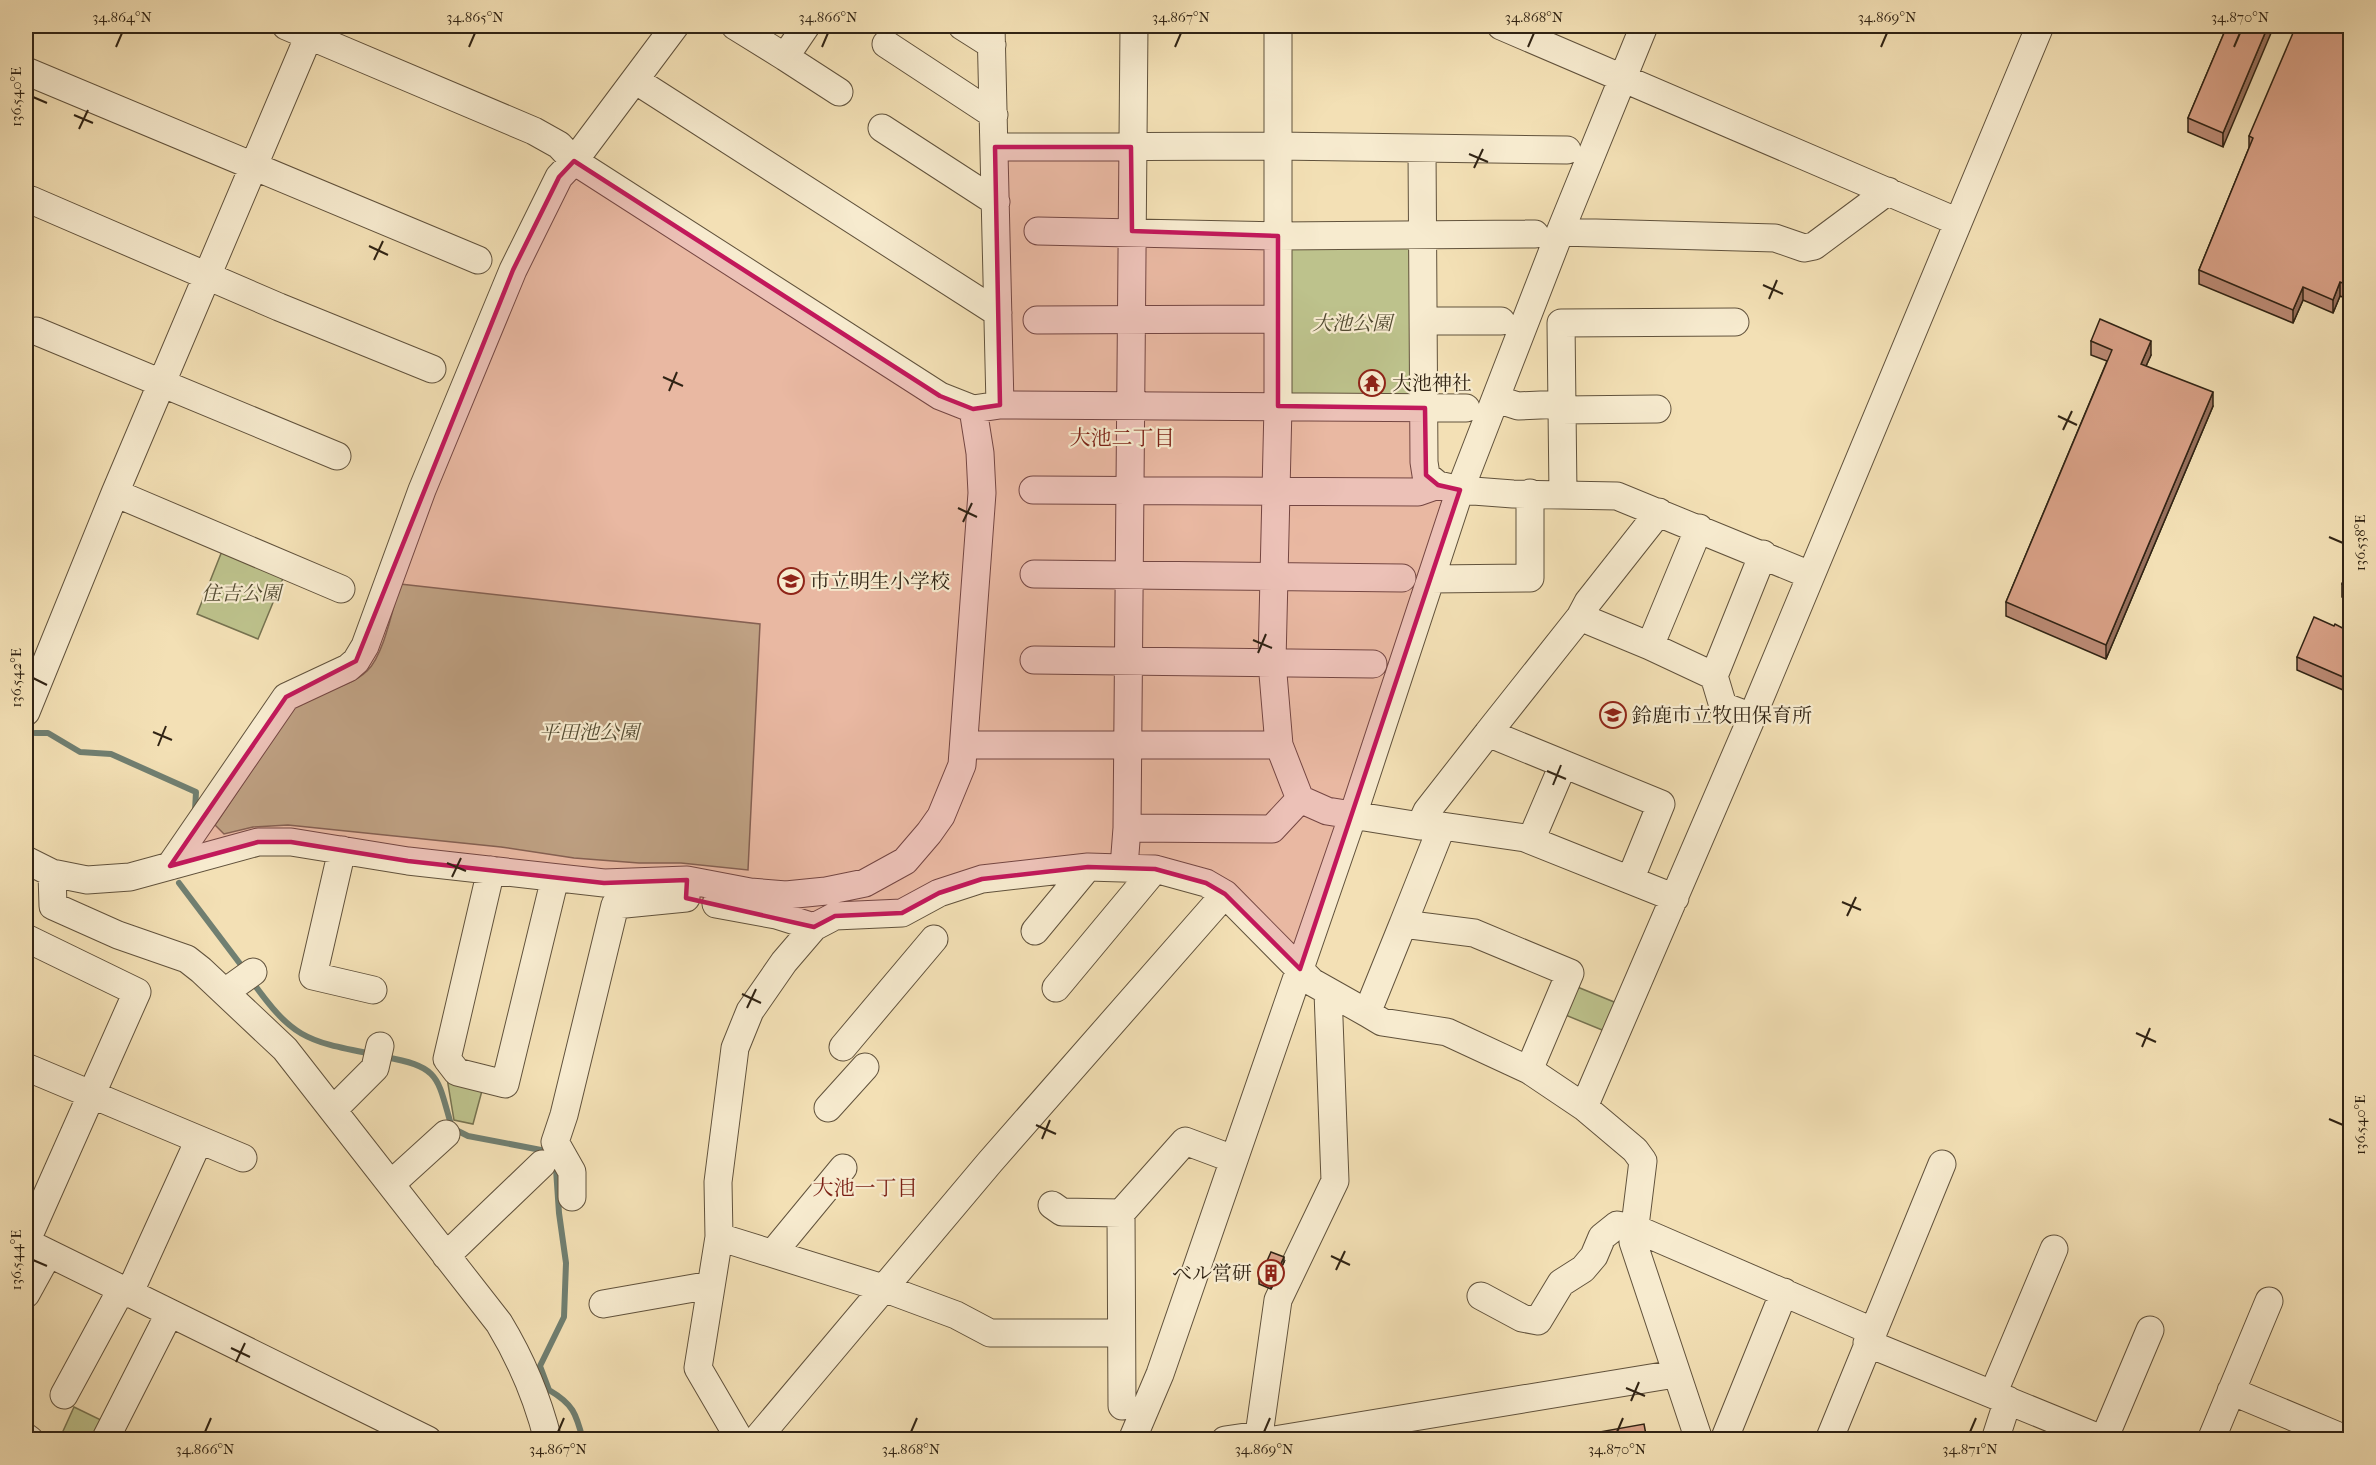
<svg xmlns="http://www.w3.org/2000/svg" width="2376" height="1465" font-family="'IM FELL French Canon','Noto Serif JP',serif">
  <rect width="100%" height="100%" fill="#f3e0b5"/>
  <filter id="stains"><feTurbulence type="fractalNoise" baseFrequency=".00333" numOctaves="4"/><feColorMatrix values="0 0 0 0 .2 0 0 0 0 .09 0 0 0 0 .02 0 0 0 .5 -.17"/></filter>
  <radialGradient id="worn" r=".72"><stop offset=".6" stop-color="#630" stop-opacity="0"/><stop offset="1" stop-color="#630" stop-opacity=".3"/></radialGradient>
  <path fill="#bdc28c" stroke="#767250" stroke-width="1.5" d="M1412,238l7,161 -133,2 1,-154z
    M224,546l62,25 -28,68 -61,-25z
    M400,584l360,40 -12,246 -67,-7h-42l-65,-5 -73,-11 -213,-22 -35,2 -29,7 -9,-9 78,-116c21,-19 54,-19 74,-38 17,-16 26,-64 33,-87z
    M1575,986l44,18 -12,28 -44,-18z
    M447,1078l36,9 -10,37 -19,-4z
    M74,1407l29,14 -8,18 -36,1z"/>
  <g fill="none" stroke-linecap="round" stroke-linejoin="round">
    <path stroke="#707f71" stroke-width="6" d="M35,733h13l32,19 31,2 85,38 -1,19
      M179,883l65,86
      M251,980c41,57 53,61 121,74
      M385,1057c56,10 52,20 67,71l16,8 73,14 8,5
      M556,1169l3,44 7,50 -2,54 -24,49 9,24c24,14 27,23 34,50"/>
    <defs>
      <path id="minor" d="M286,26l248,105 25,14 15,16 366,235 33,13 27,-4 -9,-379
        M735,26l50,31 21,-31
        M962,26l30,19
        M1278,26v380l-6,256 7,83 21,54 27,12 93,15h22l83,12 150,60
        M1501,26l457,196
        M886,44l108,71
        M785,57l54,35
        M26,71l452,189
        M635,80l363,233
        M882,128l114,74
        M995,147l282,-1 290,4
        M1422,149l2,313 2,13 12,10 22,5 53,4 104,2 193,79
        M31,200l248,107 153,62
        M1038,231l240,5 257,-2
        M1560,232l215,6 29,10 10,-2 74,-55
        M1037,320l241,-1
        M1424,321h77
        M36,331l301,125
        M1496,399l22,7 44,-2
        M1000,405l466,3
        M1562,410l95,-1
        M1033,490l385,2 20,-7
        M115,493l226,96
        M1563,494l-2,-171 174,-1
        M1699,528l-49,118 64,30
        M1034,574l368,4
        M1431,579l99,-1v-85
        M1580,617l-92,116 173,71 -31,76
        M1650,646l-70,-29 8,-15 71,-90
        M1034,660l339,4
        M26,712l89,-219 198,-467
        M1752,717l-29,-11 -9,-30 49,-122
        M965,745h314
        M1420,826l7,-15 61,-78
        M1442,826l-39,98 71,9 96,40 -41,97 55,37
        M1127,828l145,1 28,-30
        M1531,840l32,-75
        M342,850l-29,126 60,14
        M26,860l26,13 35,7 43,-3 128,-35h33l117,19 196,22 83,-3 63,12 36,3 40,-4 39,-8 40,-22 24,-28 12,-17 21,-51 20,-272 -2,-40 -7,-44
        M170,866l116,-169 62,-29 8,-7 9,-15 57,-156 91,-220 46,-93 15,-16 101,-135
        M1124,867l3,-39 7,-802
        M491,870l-44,189 10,13 48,12 50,-206
        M52,873l1,33 65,29 69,24 14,11 84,79 214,274c23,38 38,73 49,117
        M716,904l60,11 38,12
        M1035,931l53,-64
        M26,938l111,54 -111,250
        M1056,988l99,-119
        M225,992l28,-20
        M1367,1013l15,9 65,10 82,38
        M843,1047l91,-108
        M26,1067l217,91
        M828,1108l37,-41
        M333,1110l42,-42 5,-22
        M391,1184l55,-50
        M572,1197v-25l-17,-30 9,-27 51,-210 71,-7
        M1052,1205l10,7 59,1 64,-72 48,18
        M1121,1213l1,193
        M719,1237l167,52 70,26 34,18h131
        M26,1242l402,198
        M776,1254l1,-6 66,-80
        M446,1256l96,-92
        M26,1294l22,-40
        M129,1294l70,-154
        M1481,1296l41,22 16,3 23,-38 22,-14 11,-13 8,-19 15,-12 17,3 238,103
        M603,1304l108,-19
        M1867,1343l237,97
        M2231,1391l105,44
        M1993,1394l61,-145
        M64,1395l57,-105
        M1259,1435l19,-135 57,-119 -7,-189
        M26,1437l4,3
        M2104,1439l46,-109
        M105,1440l64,-126
        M740,1440l-42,-72 21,-131 -1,-55 17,-134 15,-37 34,-49 30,-35 21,-11 67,-3 37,-20 43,-14 106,-12 67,2 51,14 19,11 87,88 55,31 36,-89
        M756,1440l234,-278 235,-268
        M1132,1440l28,-66 193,-559 107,-325 100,-258 84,-206
        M1225,1440l34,-5 10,5
        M1274,1440l401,-66
        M1699,1440l-66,-198 10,-81 -8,-11 -51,-43 168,-390 288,-691
        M1724,1440l60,-148
        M1829,1440l113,-276
        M1995,1440l13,-40
        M2211,1440l58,-139"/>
    </defs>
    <use href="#minor" stroke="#61523c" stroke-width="29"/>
    <use href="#minor" stroke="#f7ebcf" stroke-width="27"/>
  </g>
  <path fill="#bb8a74" stroke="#302314" stroke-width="1.5" d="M2227,26l-4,121 -35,-15v-14z
    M2350,26v274l-10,-4 -7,17 -30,-13 -10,23 -94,-39v-14l50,-122v-12z
    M2091,341l60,14 -5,11 67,40 -107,253 -100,-43v-14l101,-241 -16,-6z
    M2350,563v38l-8,-4v-13z
    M2334,626l16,6v61l-53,-23v-13z
    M1284,1262l-13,27 -12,-5v-5z"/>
  <path fill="#98715e" stroke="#302314" stroke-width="1.5" d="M2268,26h6l-51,121v-14z
    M2340,282v14l-7,17v-13z
    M2303,287v13l-10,23v-13z
    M2151,341v14l-10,22v-13z
    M2213,392v14l-107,253v-14z
    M1284,1257v5l-13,27v-5z"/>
  <path fill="#d9a187" stroke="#302314" stroke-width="1.5" d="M2227,26h41l-45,107 -35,-15z
    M2296,26h54v260l-10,-4 -7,18 -30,-13 -10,23 -94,-40 54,-132 -4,-2z
    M2100,319l51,22 -10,23 72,28 -107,253 -100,-43 106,-252 -21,-9z
    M2350,563v24l-8,-3z
    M2314,617l20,9 1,-2 15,8v48l-53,-23z
    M1271,1252l13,5 -13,27 -12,-5z
    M1644,1424l3,16h-58l-1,-6z"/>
  <path fill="#c2185b" fill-opacity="0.2" stroke="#c2185b" stroke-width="4.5" stroke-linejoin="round" d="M995,147h136l1,84 146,5v170l147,2 1,67 12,10 22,5 -160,479 -75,-75 -19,-11 -51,-14 -67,-2 -106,12 -43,14 -37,20 -67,3 -21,11 -128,-29 1,-18 -83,3 -196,-22 -117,-19h-33l-88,24 116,-169 70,-36 157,-391 46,-93 15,-16 366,235 33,13 27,-4z"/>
  <path fill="none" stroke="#302314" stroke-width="2" d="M116,47l6,-14M469,47l6,-14M822,47l6,-14M1175,47l6,-14M1528,47l6,-14M1881,47l6,-14M2234,47l6,-14M33,97l14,6M74,115l19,8M79,129l9,-19M1469,154l19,8M1474,168l9,-19M369,246l19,9M374,260l9,-19M1763,285l20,9M1769,299l8,-19M663,377l20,9M669,391l8,-19M2058,416l19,9M2063,430l9,-19M958,508l19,9M963,522l9,-19M2329,537l14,6M1253,640l19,8M1258,653l8,-19M33,678l14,7M153,732l19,8M158,746l8,-20M1547,771l19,8M1553,785l8,-20M447,863l19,8M452,877l9,-19M1842,902l19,8M1847,916l9,-19M742,994l19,9M747,1008l9,-19M2136,1033l20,9M2142,1047l8,-19M2329,1119l14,6M1036,1125l20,9M1042,1139l8,-19M1331,1256l19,9M33,1260l14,6M1336,1270l9,-19M231,1348l19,9M236,1362l9,-19M1626,1388l19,8M1631,1401l8,-19M205,1432l6,-14M558,1432l6,-14M911,1432l6,-14M1264,1432l6,-14M1617,1432l6,-14M1970,1432l6,-14"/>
  <defs>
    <symbol id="temple-ring" viewBox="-11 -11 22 22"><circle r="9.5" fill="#f7ebcf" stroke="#8f2418" stroke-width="1.5"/><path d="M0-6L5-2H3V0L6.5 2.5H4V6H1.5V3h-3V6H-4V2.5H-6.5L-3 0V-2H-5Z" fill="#8f2418"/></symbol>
    <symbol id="school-ring" viewBox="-11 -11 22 22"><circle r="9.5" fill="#f7ebcf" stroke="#8f2418" stroke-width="1.5"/><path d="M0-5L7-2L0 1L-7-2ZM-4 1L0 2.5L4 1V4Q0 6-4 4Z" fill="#8f2418"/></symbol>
    <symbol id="building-ring" viewBox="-11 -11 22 22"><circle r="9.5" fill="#f7ebcf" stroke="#8f2418" stroke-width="1.5"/><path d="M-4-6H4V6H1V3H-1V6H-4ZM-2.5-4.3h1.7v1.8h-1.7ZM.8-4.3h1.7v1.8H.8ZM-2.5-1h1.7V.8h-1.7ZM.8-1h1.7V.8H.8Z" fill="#8f2418"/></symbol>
  </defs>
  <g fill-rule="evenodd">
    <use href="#temple-ring" x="1357" y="368" width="30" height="30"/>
    <use href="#school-ring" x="776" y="566" width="30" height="30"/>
    <use href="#school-ring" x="1598" y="700" width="30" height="30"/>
    <use href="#building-ring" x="1256" y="1258" width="30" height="30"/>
  </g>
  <g text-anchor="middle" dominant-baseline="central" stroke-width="4.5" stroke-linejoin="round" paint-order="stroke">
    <g font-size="20" font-style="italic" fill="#534b32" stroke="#f7ebcf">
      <text x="1352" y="323">大池公園</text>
      <text x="241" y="593">住吉公園</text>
      <text x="589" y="732">平田池公園</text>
    </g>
    <g font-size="20" fill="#302314" stroke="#f7ebcf" text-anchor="start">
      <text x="1392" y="383">大池神社</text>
      <text x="810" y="581">市立明生小学校</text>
      <text x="1632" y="715">鈴鹿市立牧田保育所</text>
      <text x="1252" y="1273" text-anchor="end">べル営研</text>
    </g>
    <g font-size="21" fill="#7a1f14" stroke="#f7ebcf">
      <text x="1122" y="438">大池二丁目</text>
      <text x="865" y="1188">大池一丁目</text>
    </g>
  </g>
  <rect width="2376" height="1465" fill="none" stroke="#f3e0b5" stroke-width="66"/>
  <rect x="33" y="33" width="2310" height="1399" fill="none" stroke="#302314" stroke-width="2"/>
  <g font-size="15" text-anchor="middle" fill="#302314">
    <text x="122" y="22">34.864°N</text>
    <text x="475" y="22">34.865°N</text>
    <text x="828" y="22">34.866°N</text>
    <text x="1181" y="22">34.867°N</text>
    <text x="1534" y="22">34.868°N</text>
    <text x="1887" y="22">34.869°N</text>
    <text x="2240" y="22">34.870°N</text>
    <text transform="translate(16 97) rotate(-90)" y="5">136.540°E</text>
    <text transform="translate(2360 543) rotate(-90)" y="5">136.538°E</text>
    <text transform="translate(16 678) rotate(-90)" y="5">136.542°E</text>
    <text transform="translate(2360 1125) rotate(-90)" y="5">136.540°E</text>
    <text transform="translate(16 1260) rotate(-90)" y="5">136.544°E</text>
    <text x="205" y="1454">34.866°N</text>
    <text x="558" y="1454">34.867°N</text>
    <text x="911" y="1454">34.868°N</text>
    <text x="1264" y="1454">34.869°N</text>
    <text x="1617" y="1454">34.870°N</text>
    <text x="1970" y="1454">34.871°N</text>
  </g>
  <rect width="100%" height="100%" filter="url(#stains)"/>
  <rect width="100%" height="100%" fill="url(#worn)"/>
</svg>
